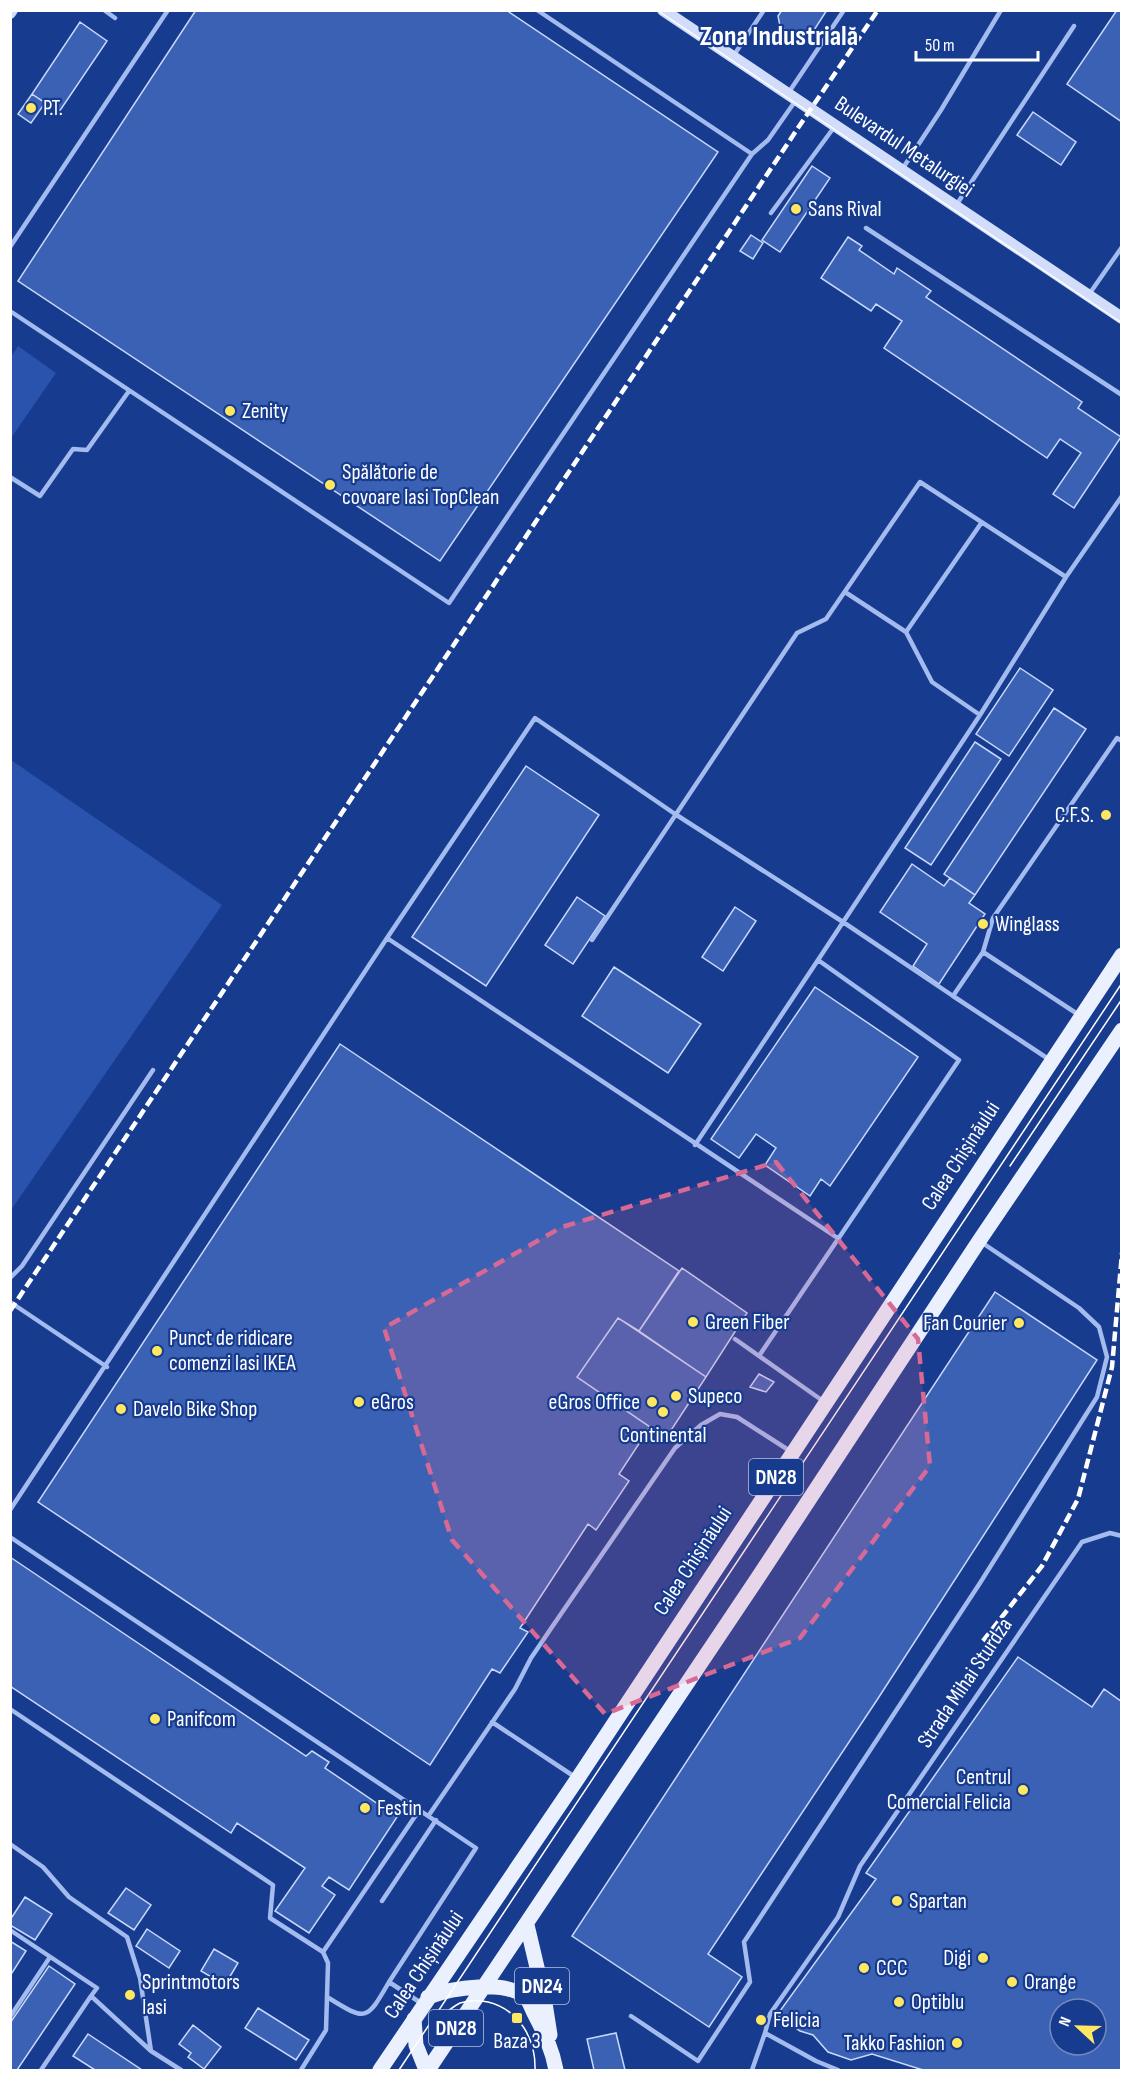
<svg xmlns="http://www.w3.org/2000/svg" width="1132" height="2081" font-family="'Sofia Sans Condensed',sans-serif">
  <rect width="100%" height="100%" fill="#173b8e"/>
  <path fill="#2953ad" d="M18,346l38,27 -45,65v-81z
    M11,760l211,145 -211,305z"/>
  <path fill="#3b61b5" stroke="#c9d9fb" stroke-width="1.5" fill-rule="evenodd" d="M196,10h310l212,142 -278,409 -422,-280z
    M782,10h45l-18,28 -8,3 -21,-15 -2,-10z
    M1117,10h5v112l-55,-38z
    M80,22l27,19 -48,71 -27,-18z
    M32,94l13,9 -14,20 -13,-9z
    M1033,112l43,30 -15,23 -44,-30z
    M812,166l18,12 -50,74 -18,-12z
    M751,235l12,8 -10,16 -13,-8z
    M848,237l14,9 -3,4 35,24 3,-6 34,23 -5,6 156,105 -4,6 43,29 -47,71 -21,-14 28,-41 -21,-14 -13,19 -163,-110 18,-27 -26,-17 -5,7 -50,-33z
    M1020,668l33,22 -44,66 -33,-22z
    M1054,708l32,21 -111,166 -31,-21z
    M975,742l26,17 -70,106 -26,-17z
    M526,766l73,49 -113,171 -74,-49z
    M912,864l32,22 6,-8 25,17 -6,8 16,11 -46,70 -26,-18 14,-22 -47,-32z
    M577,897l28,19 -32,48 -28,-19z
    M735,907l21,14 -33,50 -21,-14z
    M614,967l87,57 -33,49 -86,-57z
    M815,987l103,70 -88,129 -9,-7 -11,17 -45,-31 11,-17 -20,-14 -17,24 -28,-19z
    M340,1044l339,227 -40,60 -21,-13 -41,59 73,50 -31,47 10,7 -33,49 -8,-6 -68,104 8,4 -28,41 -8,-4 -62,96 -392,-263z
    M682,1268l65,45 -41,64 -67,-46z
    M995,1292l102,68 -220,340 -169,254 34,23 -33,50 -137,-91z
    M618,1318l88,59 -40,61 -89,-61z
    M759,1374l15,8 -8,10 -16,-5z
    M10,1557l296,199 6,-5 17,11 -4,6 72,49 -48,73 -20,-13 -7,9 13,9 -26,38 -34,-22 30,-43 -68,-45 -6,10 -221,-147z
    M1018,1657l74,50 12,-18 18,13v368h-199l-51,-16 -21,6 -23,-8 -15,-17 -13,-4 -23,-16 99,-136 -10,-6zM1060,2009h36v36h-36z
    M126,1888l25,17 -17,25 -26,-17z
    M25,1897l27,17 -17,26 -25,-15v-5z
    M147,1929l33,22 -11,17 -33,-22z
    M10,1941l16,10 -16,25z
    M214,1949l24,14 -13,22 -24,-14z
    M49,1966l26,18 -58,86h-7v-47z
    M258,2008l51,32 -13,20 -51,-32z
    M193,2025l28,22 -17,22 -16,-12 3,-4 -12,-9z
    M616,2033l9,37h-31l-7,-31z
    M88,2034l54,36h-47l-22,-14z"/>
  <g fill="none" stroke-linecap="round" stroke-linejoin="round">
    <path stroke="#a3bbef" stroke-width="4.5" d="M104,10l11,8
      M537,10l215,144
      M734,55l30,-45
      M789,92l55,-82
      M903,168l38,-58 60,-100
      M957,204l117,-178
      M771,213l64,-87
      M866,228l256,167
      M10,247l158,-237
      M1090,293l32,-46
      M10,311l439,292 303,-449 16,-14 28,-40
      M10,477l30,19 33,-47 14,1 42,-59
      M845,592l61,40 26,50 48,33
      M906,632l76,-110
      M387,938l452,301
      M592,940l205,-307 29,-14 94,-137 146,95
      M983,952l96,63
      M1050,1060l-97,-64 30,-44 10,-34 124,-180 5,3
      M695,1145l123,-185
      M10,1278l12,-12 131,-196
      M10,1302l97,65
      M735,1339l88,62
      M759,1356l200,-296 -141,-100 162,-245 86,-138 56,-81
      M10,1510l377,-572 148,-220 140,96 168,108 110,74
      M10,1537l466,311 -87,134 32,21
      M10,1709l263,176 -3,33 53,34 5,11 -2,67 -25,40
      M492,1722l83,55
      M429,1815l86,-126 16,-31 21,-31 123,-179 26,-23 19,-11 17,3 53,34
      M10,1844l33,23 26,30 58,40 13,41 11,73 30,19
      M382,1901l54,-81
      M10,1930l87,58 -6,8
      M323,1952l97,-143
      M327,1997c39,24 39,25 62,-15
      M631,2016l67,45 52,-79 -6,-40 236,-359 117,-186 10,-40 -8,-30 -20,-19 -98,-66
      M10,2017l40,-60
      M765,2033l5,-19 68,-97 22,-51 222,-324 28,-9 12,3
      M41,2070l50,-74 60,55
      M752,2070l13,-37 51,28 22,9"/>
    <path stroke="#d1ddfb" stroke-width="12" d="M663,10l459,308
      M10,13l2,-3"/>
    <path stroke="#ebf0ff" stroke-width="15" d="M527,1925l17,72 6,38
      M428,1997c23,-9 79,-18 98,1 4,4 6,12 9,17 10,19 17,34 21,55
      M414,2019l2,26 10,25
      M380,2070l198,-292 544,-823
      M428,2070l329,-491 222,-338 143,-211"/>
    <path stroke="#fff" stroke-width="1.5" d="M657,10l465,313
      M1010,1166l112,-167
      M437,2020c7,-6 15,-13 23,-17 9,-3 20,-3 28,-1 32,8 48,38 47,68
      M399,2070l723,-1087"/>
    <path stroke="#fff" stroke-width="4.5" stroke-dasharray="10 4.5" stroke-linecap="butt" d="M10,1311l786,-1180 82,-121
      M983,1641l59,-75 36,-67 34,-132 10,-114"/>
  </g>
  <path fill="#d76994" fill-opacity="0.2" stroke="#d76994" stroke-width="4.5" stroke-dasharray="12 8" stroke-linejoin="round" d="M776,1162l142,177 12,127 -130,172 -195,76 -153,-174 -68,-212 178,-101z"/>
  <g fill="#ffe761" stroke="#173b8e" stroke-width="2">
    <circle cx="31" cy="108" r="6"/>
    <circle cx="796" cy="209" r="6"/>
    <circle cx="230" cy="411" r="6"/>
    <circle cx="330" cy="485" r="6"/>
    <circle cx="1106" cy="815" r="6"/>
    <circle cx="983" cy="924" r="6"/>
    <circle cx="693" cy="1322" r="6"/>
    <circle cx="1019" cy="1323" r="6"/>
    <circle cx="157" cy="1351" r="6"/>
    <circle cx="676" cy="1396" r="6"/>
    <circle cx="359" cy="1402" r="6"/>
    <circle cx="652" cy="1402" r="6"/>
    <circle cx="121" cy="1409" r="6"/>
    <circle cx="663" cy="1412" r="6"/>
    <circle cx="155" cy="1719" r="6"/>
    <circle cx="1023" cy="1790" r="6"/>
    <circle cx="365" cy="1808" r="6"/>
    <circle cx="897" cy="1901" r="6"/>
    <circle cx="983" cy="1958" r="6"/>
    <circle cx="864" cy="1968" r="6"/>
    <circle cx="1012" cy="1982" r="6"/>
    <circle cx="130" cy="1995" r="6"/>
    <circle cx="899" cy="2002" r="6"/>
    <rect x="511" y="2012" width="12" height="12" rx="3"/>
    <circle cx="761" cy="2020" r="6"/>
    <circle cx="957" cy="2043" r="6"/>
  </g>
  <g text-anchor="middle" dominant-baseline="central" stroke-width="4.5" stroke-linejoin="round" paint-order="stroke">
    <g fill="#173b8e" stroke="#b9c4dd" stroke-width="1.5">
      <rect x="749" y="1459" width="54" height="36" rx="4.5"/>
      <rect x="515" y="1968" width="54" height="36" rx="4.5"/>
      <rect x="429" y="2010" width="54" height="36" rx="4.5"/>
    </g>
    <g font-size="21" font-weight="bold" fill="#fff">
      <text x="776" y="1477">DN28</text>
      <text x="542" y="1986">DN24</text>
      <text x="456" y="2028">DN28</text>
    </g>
    <g font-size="22" fill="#fff" stroke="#173b8e" text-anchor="start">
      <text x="43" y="108">P.T.</text>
      <text x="808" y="209">Sans Rival</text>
      <text x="242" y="411">Zenity</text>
      <text x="342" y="472">Spălătorie de<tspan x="342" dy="25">covoare Iasi TopClean</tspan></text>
      <text x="1094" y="815" text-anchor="end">C.F.S.</text>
      <text x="995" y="924">Winglass</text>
      <text x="705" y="1322">Green Fiber</text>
      <text x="1007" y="1323" text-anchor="end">Fan Courier</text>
      <text x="169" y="1338">Punct de ridicare<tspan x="169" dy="25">comenzi Iasi IKEA</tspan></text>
      <text x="688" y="1396">Supeco</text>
      <text x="371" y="1402">eGros</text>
      <text x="640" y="1402" text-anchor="end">eGros Office</text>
      <text x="133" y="1409">Davelo Bike Shop</text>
      <text x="663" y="1435" text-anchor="middle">Continental</text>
      <text x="167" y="1719">Panifcom</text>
      <text x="1011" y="1777" text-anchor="end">Centrul<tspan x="1011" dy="25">Comercial Felicia</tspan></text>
      <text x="377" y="1808">Festin</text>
      <text x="909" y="1901">Spartan</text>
      <text x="971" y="1958" text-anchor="end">Digi</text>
      <text x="876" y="1968">CCC</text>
      <text x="142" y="1982">Sprintmotors<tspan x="142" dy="25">Iasi</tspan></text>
      <text x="1024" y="1982">Orange</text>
      <text x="911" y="2002">Optiblu</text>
      <text x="773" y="2020">Felicia</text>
      <text x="517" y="2041" text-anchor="middle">Baza 3</text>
      <text x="945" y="2043" text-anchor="end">Takko Fashion</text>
    </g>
    <g font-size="22" fill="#fff" stroke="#173b8e">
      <text transform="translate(904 147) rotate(34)">Bulevardul Metalurgiei</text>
      <text transform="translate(961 1156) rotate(-57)">Calea Chișinăului</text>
      <text transform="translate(693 1561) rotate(-57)">Calea Chișinăului</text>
      <text transform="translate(965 1683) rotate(-56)">Strada Mihai Sturdza</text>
      <text transform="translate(424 1965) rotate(-56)">Calea Chișinăului</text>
    </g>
    <g font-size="28" font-weight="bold" fill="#fff" stroke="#173b8e">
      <text x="779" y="36">Zona Industrială</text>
    </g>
  </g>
  <rect width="1132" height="2081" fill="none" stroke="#ffffff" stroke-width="24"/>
  <g transform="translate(1078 2027) rotate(292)"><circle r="28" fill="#173b8e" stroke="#7489bb" stroke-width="1.5"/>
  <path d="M0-4.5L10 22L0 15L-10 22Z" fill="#ffe761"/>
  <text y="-9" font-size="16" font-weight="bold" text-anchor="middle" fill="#ffffff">N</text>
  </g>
  <path d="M916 51v9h122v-9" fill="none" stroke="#ffffff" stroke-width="3"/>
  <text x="925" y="51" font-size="18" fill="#ffffff" stroke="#173b8e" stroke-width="4.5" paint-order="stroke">50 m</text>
</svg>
